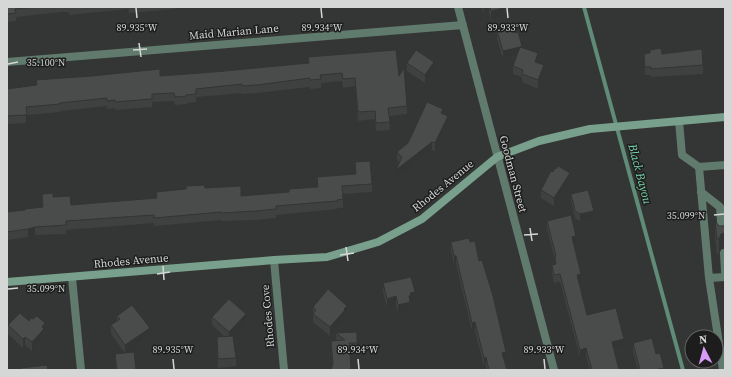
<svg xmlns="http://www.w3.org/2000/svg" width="732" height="377" font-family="'Source Serif 4',serif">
  <rect width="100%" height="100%" fill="#333634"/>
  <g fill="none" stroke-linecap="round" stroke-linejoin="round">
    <path stroke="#5f8b78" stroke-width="4" d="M584,7l99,363"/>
    <path stroke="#617a6e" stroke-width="8" d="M679,121l3,34 17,12 10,111 14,92
      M699,167l26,-2
      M701,192l19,15 2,29
      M724,253l1,19
      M709,278l16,-1"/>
    <path stroke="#617a6e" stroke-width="8" d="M458,7l96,363
      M7,62l456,-37
      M274,260l10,110
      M72,278l9,92"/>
    <path stroke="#79a08d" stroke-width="8" d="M7,282l267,-22 53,-3 51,-15 44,-23 75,-62 42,-16 51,-12 135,-12"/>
  </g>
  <path fill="#3f4140" d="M7,7h176l-8,1v1l-46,4 -1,-4 -59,6v-3h-7l-46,5v4l-9,1z
    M482,7h26v8l-17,5 -2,-8 -5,2z
    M497,31l18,2 7,14 16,14v2l6,11 -6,15 -16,-7v-5l-9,-3v-8l4,-10 -14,3 -6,-20z
    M644,54h18l41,11v9l-52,3v-2h-6z
    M308,57l91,19 8,30v8l-18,2 1,14 -14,1 -1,-12 -17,2 -3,-35 -12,2 -1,-7 -21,2v5l-11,1v-2l-53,6 -15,1v-1l-46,4v5l-9,1v1l-12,1 -1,-4 -22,1v5l-37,3v-2l-8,1v-3l-47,5v1l-33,3v7l-1,1 -19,1v-35l29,-4v-5l124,-4 54,-4 94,-9z
    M407,63l27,8 -9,12 -18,-12z
    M443,113l5,11 -13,27 -3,-1 -36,28 3,-16 -2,-2v-8z
    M355,162l17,22v8l-29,2v14h-6v1l-61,6v3l-20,2 -35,1v-1l-67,6v-3l-88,7v4l-31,1 -7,2 -21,3v-28l18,-2 17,-3v-13l11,3 18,8 85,-7v-6l49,-4 36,8 48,-4 28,-5v-10l38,-3z
    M553,172l17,9 -16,25 -13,-8v-8z
    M571,194l23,24 -14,3 -5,-3 -4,-17z
    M547,221l29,23h-2l7,38 -2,1 8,32 37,32 -11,3 6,20h-29l-4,-14 -6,1 -20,-75 -6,1 -2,-10v-8l3,-1v-4l-8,-31z
    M715,221l4,5h4l2,-1v23h-1l-3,1 -2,5h-2l-2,-18z
    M451,242h19l9,19 27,99 -2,1 3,9h-20l-1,-5 -2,1 -9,-35h-3l-16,-67 -2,1 -3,-14z
    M383,283l32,17 -4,1 -1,9 -12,3 -2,-8 -9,2 -4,-15z
    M313,307l34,7 -2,2v3l-15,17 -17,-14z
    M117,316l33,20 -25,17 11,17h-20l-1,-16 10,-1 -14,-19v-9l6,-4z
    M212,317l34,5 -13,14 3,22v8l-18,2 -1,-31h8l-13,-12z
    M29,321l16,11 -1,1v4l-12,14 -7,-6 -2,3 -15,-14v-9z
    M336,333l21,10v8h-7l1,19 -19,-5 -1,-24h5z
    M633,343l23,11 8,16h-26l-5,-19z"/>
  <path fill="#333534" d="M484,7h5v5l-5,2z
    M508,7v8l-17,5v-9z
    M520,47v8l-17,4v-8z
    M538,53v8l-3,9v-8z
    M434,62v9l-9,12v-8z
    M544,65v9l-6,15v-9z
    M27,114v8l-1,1v-8z
    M448,116v8l-13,27v-8z
    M432,142v8l-36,28v-8z
    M570,173v8l-16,25v-8z
    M594,211v7l-14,3v-7z
    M35,227v8l-7,2v-8z
    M724,233v15l-3,1 -2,5v-15l2,-5z
    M576,236v8l-4,1v-8z
    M454,256h2v8l-2,1z
    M581,274v8l-4,1v-8z
    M415,292v8l-4,1 -1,9 -12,3v-8l11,-9 1,-3z
    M396,296v9l-9,2v-8z
    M347,306v8l-2,2v3l-15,17v-9z
    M246,314v8l-17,18v-8z
    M475,322v9h-3v-8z
    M45,323v9l-1,1v4l-12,14v-9l10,-15z
    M150,328v8l-25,17v-8z
    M25,337v8l-2,3v-9z
    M624,339v8l-12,3v-8z
    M586,348v8l-6,1v-7z
    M506,352v8l-4,1v-8z
    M486,357v8l-2,1v-8z
    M664,368v2h-10z"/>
  <path fill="#494c4b" stroke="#333534" d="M7,7h28l-20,2 1,4 -9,1z
    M490,7h18l-17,4z
    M513,27l2,6 3,-1 4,14 -2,1 18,6 -3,9 9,3 -6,15 -16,-6 1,-4 -10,-4 7,-19 -17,4 -6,-20z
    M661,48l1,6 40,-5 1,16 -52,4v-2h-6l-1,-13 6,-1v-3z
    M396,50l3,26 5,-8 3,38 -19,2 2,14 -14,1 -1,-12 -17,1 -3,-34 -12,1 -1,-6 -22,2 1,4 -11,1v-2l-53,7 -15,1v-2l-46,5v5l-10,1 1,1 -12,1 -1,-4 -22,1v5l-14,1 -23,2v-2l-8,1v-3l-47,5v1l-34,3 1,7 -1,1 -19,1v-27l30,-4 -1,-5 56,-4 68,-7v7l54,-4 95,-9 -1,-6z
    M416,50l18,12 -9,13 -18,-12z
    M427,102l16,7 -2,4 7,3 -13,27 -3,-1 -36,28 6,-13 -5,-5 11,-9z
    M370,161l2,23 -30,2 1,13 -6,1v1l-61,5v3l-20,2 -35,2v-1l-67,6v-3l-88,6v4l-31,2 -7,2 -21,3v-20l18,-2v-1l18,-2 -1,-13 11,-1v4l17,-1 1,9 86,-7 -1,-6 30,-3v-3l18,-1 1,3 36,-2v10l48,-4v-3l29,-2 -1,-10 39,-3 -1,-12z
    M558,166l12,7 -16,25 -13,-8 10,-19 2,1 2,-4 1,1z
    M588,190l6,21 -14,3 -5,-3 -4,-17z
    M571,215l5,21 -4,1 9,37 -4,1 10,40 29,-7 8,31 -12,3 7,28h-27l-6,-22 -6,2 -20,-76 -6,1 -2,-10 4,-1 -1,-6 1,-2 -9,-35z
    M715,221l4,5h4l2,-1v8h-1l-3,1 -2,5h-2z
    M469,238l1,4 5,-1 4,20 3,-1 11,36 13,56 -4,1 5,17h-18l-3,-13 -2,1 -9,-36 -3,1 -16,-67h-2l-3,-14z
    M411,277l4,15 -5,1 1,2 -2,1 1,6 -12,3 -2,-9 -9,3 -4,-16z
    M328,289l19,17 -3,3 1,1 -15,17 -17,-13 3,-4 -3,-3z
    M229,299l17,15 -17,18 -17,-15z
    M132,305l18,23 -25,17 -14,-20 9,-6 -3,-3z
    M20,313l9,8 2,-3 2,1 4,-3 8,7 -3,4 2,2 -12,13 -7,-5 -2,2 -15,-14z
    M357,332v11h-8l2,24 -1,3h-19l2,-6 -2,-23 14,-1 -9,-7z
    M233,336l3,22 -18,1 -1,-22z
    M652,338l4,16 4,-1 4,15 -10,2h-14l-7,-27z
    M134,352l2,18h-19l-2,-16z
    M47,365l1,5h-27v-2z"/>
  <path fill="none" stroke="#d5d7d6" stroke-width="1.5" d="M136,8l1,10M321,8l1,10M507,8l1,10M139,43l2,14M133,50l14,-1M8,64l10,-2M714,215l10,-1M530,228l2,13M524,235l14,-1M346,247l2,14M340,255l14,-2M163,266l1,14M157,274l13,-2M8,289l10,-1M173,359l1,10M358,359l1,10M544,359l1,10"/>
  <g text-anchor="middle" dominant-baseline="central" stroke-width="3" stroke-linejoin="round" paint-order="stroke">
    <g font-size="11" fill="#d5d7d6" stroke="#1c1d1c">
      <text transform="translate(234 32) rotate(-5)">Maid Marian Lane</text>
      <text transform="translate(513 174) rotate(75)">Goodman Street</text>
      <text transform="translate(443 186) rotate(-39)">Rhodes Avenue</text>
      <text transform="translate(131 261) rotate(-5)">Rhodes Avenue</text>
      <text transform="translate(268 316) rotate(-95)">Rhodes Cove</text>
    </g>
    <g font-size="12" font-style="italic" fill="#79d4ac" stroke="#1c1d1c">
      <text transform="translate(640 174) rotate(75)">Black Bayou</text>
    </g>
  </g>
  <g font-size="10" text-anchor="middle" fill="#d5d7d6" stroke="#1c1d1c" stroke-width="3" stroke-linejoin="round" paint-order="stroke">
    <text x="137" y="31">89.935°W</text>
    <text x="322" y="31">89.934°W</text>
    <text x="508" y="31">89.933°W</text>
    <text x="46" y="66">35.100°N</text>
    <text x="686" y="219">35.099°N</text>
    <text x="46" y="292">35.099°N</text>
    <text x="173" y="353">89.935°W</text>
    <text x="358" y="353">89.934°W</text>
    <text x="544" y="353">89.933°W</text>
  </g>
  <rect width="732" height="377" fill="none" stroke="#d5d7d6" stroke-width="16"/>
  <g transform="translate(704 349) rotate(354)"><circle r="19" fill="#1c1d1c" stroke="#666766"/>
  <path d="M0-3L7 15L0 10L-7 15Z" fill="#d89af8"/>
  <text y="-6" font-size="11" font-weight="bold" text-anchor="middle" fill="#d5d7d6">N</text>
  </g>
</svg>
